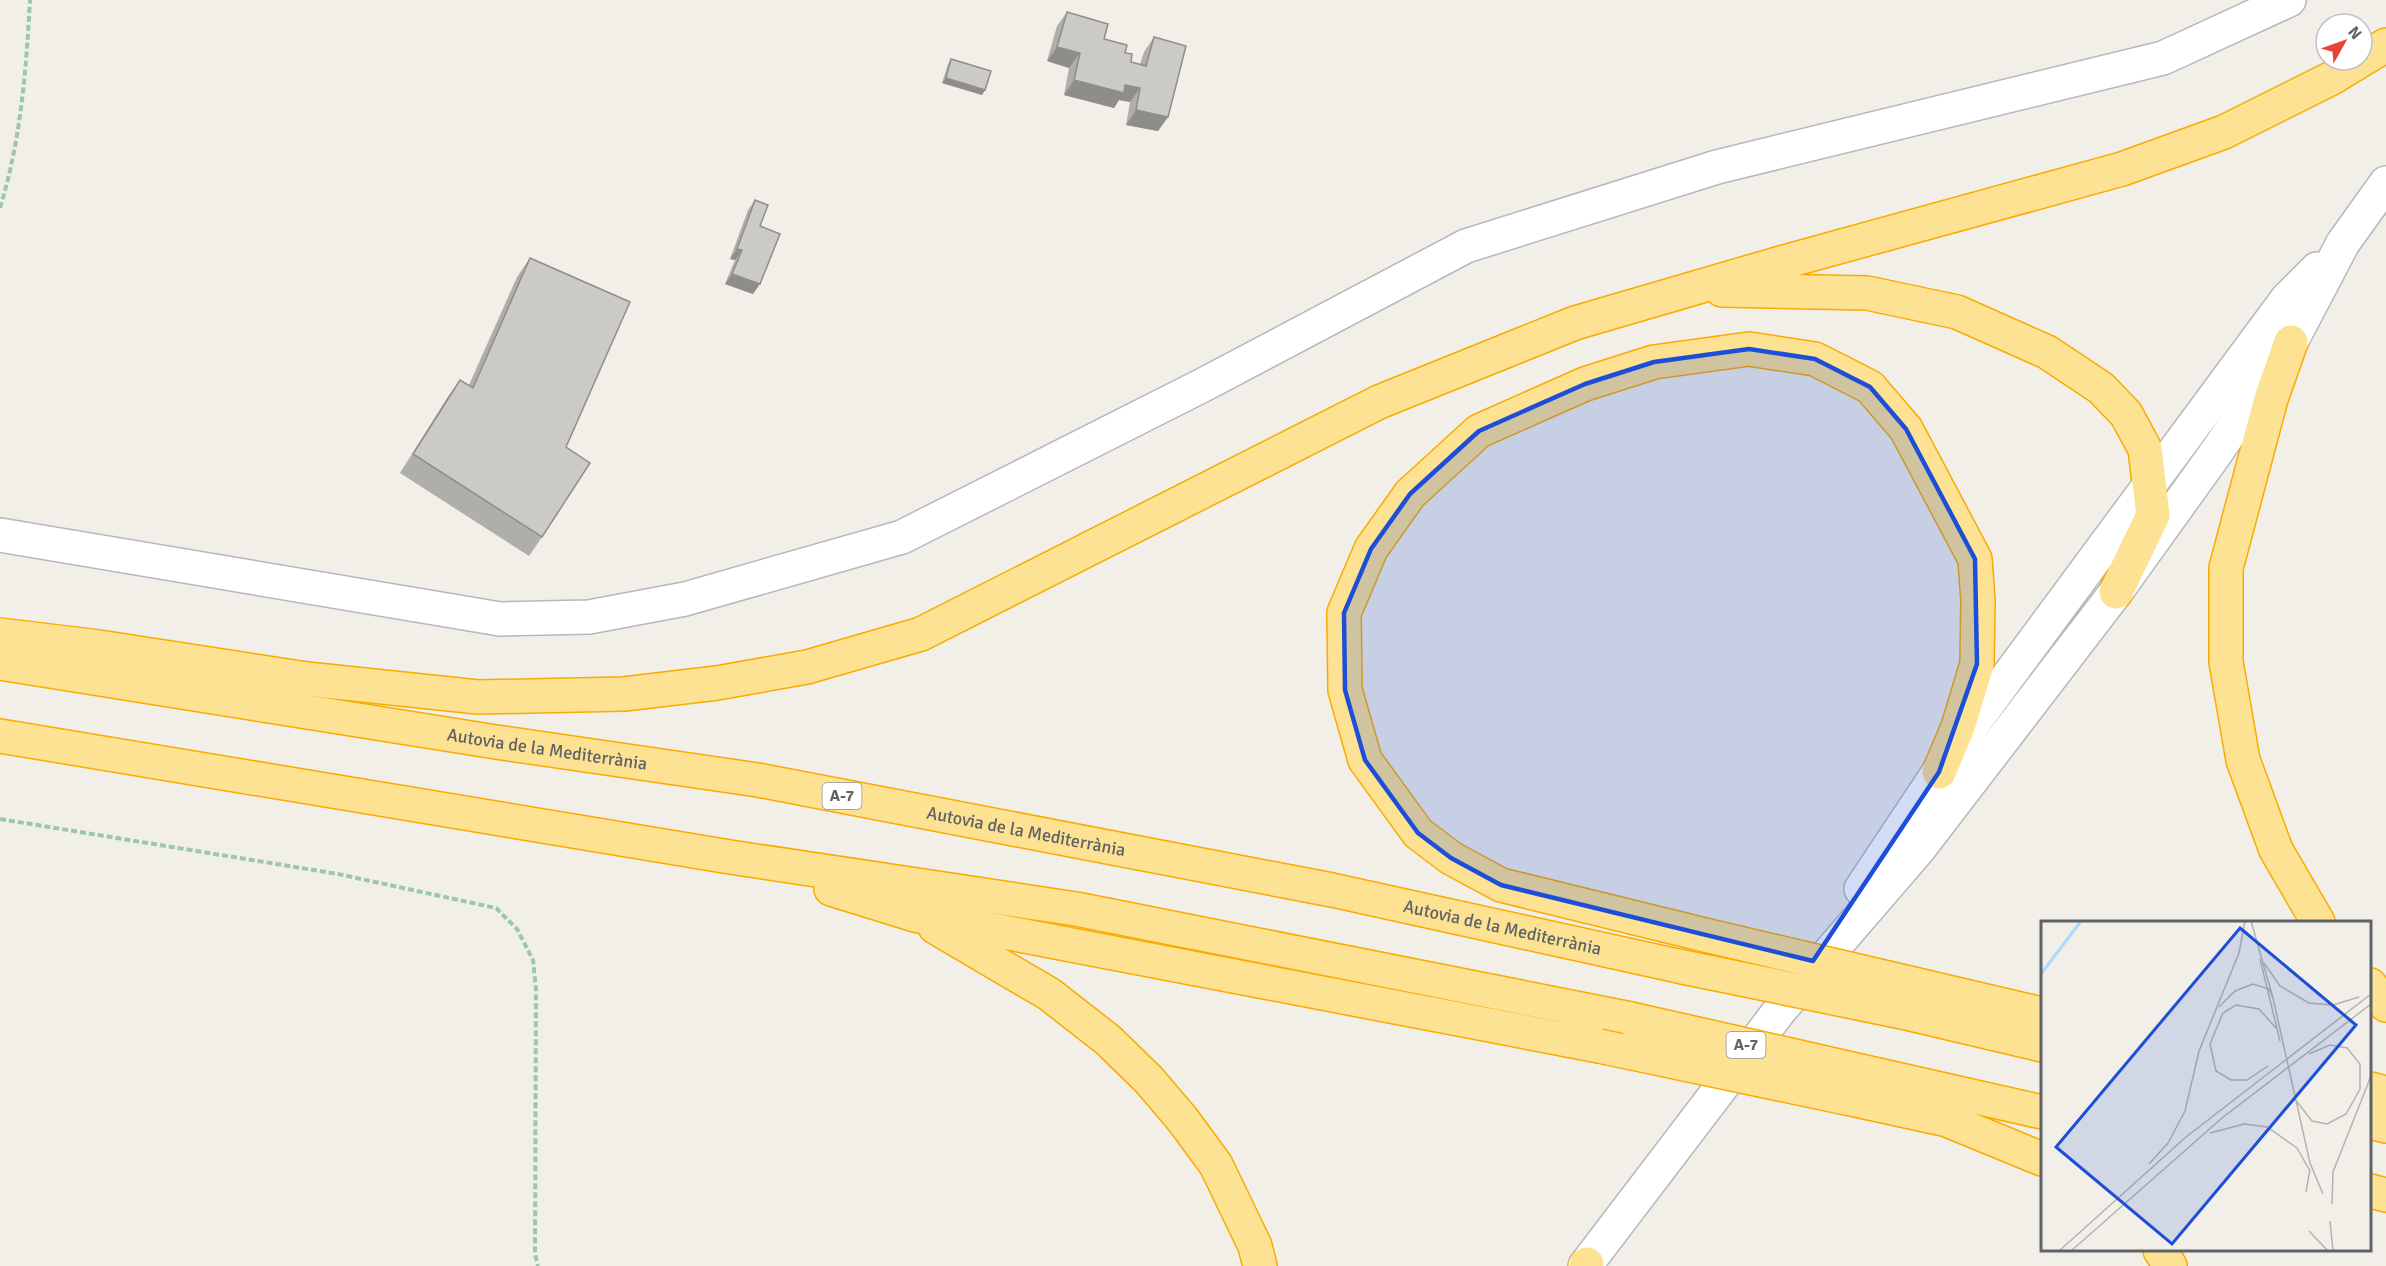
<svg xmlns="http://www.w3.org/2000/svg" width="2386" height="1266" font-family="Signika,sans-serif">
  <rect width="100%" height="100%" fill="#f1efe8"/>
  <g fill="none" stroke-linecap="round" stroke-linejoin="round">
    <defs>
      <path id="minor" d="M0,535l500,84 89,-2 96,-18 217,-62 303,-153 261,-138 251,-79 446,-109 126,-58
        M1861,889l89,-134 337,-456 30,-30
        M1585,1266l195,-256 138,-160 198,-258 102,-142 73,-108 52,-99 43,-60"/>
      <g id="highway">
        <path d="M1722,290l145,3 90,19 90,40 54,36 25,26 19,35 8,66 -37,77"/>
        <path d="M2291,342l-20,57 -45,169v94l17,98 33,90 42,72"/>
        <path d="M0,635l99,12 208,32 171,18 146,-3 93,-11 90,-16 114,-33 458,-232 196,-79 209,-61 338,-93 102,-37 108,-54 54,-33"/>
        <path id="s1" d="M0,663l496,79 262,38 574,110 346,76"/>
        <path d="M0,736l730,121 346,52 555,110"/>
        <path d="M831,889l84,26 684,131"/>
        <path d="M935,927l114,67 59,46 41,40 34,40 33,45 39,81 5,20"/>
        <path d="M1709,936l-208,-51 -50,-27 -33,-25 -53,-73 -20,-70 -1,-77 27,-64 39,-55 69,-63 106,-47 69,-22 95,-13 66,10 55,28 36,42 69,130 3,42 -1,63 -19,63 -19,45"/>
        <path d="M1918,985l124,29"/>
        <path d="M2370,985l16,20"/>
        <path d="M1902,1012l140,33"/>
        <path d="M1861,1071l181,41"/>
        <path d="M2370,1089l16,4"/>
        <path d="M1846,1098l101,22 95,39"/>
        <path d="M2370,1122l16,4"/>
        <path d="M2370,1191l16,4"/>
        <path d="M2160,1250l10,16"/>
        <path d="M1586,1266l1,-2"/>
      </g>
    </defs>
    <use href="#minor" stroke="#b5b8bc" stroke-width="36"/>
    <use href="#highway" stroke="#f9ab00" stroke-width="36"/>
    <path stroke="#9cc7a9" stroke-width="4" stroke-dasharray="6 3" stroke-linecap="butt" d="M0,208c21,-69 26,-136 30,-208
      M0,819l338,55 158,34 21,21 16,31 3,29 -1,265 3,12"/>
    <use href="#minor" stroke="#fff" stroke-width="33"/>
    <use href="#highway" stroke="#fde293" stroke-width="33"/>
    <defs>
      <path id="highway-bridge" d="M1709,936l209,49
        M1678,966l224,46
        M1631,1019l230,52
        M1599,1046l247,52"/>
    </defs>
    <use href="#highway-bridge" stroke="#f9ab00" stroke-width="36" stroke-linecap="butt"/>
    <use href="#highway-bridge" stroke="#fde293" stroke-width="33"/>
  </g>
  <path fill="#afaea9" d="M1067,12l58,41 6,9 9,2 4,-12 10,-15 14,80 -10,14 -32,-6 4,-23 -11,-2 -5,8 -50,-13 5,-27 -22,-7 10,-35z
    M951,59l34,31 -3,5 -40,-12 6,-19z
    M755,200l5,26 -7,68 -28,-10 10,-24 -5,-1 18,-49z
    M530,258l36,189 -24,90 -13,19 -129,-83 47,-75 13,-18 9,5 48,-108z"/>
  <path fill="#8f8d8a" d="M1057,47l23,6 -11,15 -22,-7z
    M946,78l39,12 -3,5 -40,-12z
    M1074,80l51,5 15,3 -10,14 -11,-2 -5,8 -50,-13z
    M1136,110l32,7 -10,14 -32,-6z
    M737,249l5,1 -7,10 -5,-1z
    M732,274l28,10 -7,10 -28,-10z"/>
  <path fill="#cccac5" stroke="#8f8d8a" stroke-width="1.5" d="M1067,12l41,12 -4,15 23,6 -2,8 7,1 -1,8 15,4 8,-29 32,9 -18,71 -32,-7 4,-22 -15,-3 -1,8 -50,-13 6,-27 -23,-6z
    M951,59l40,12 -6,19 -39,-12z
    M755,200l13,5 -8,21 20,8 -20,50 -28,-10 10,-24 -5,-1z
    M530,258l100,44 -64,145 24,16 -48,74 -129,-83 47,-74 13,8z"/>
  <path fill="#1d4ed8" fill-opacity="0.2" stroke="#1d4ed8" stroke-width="4.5" stroke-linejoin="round" d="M1749,349l66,10 55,28 36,42 69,130 2,105 -38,108 -126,189 -312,-76 -50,-27 -33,-25 -53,-73 -20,-70 -1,-77 27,-64 39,-55 69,-63 106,-47 69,-22z"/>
  <g text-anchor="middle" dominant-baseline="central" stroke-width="4.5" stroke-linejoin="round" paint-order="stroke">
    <g fill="#fff" stroke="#8f9295" stroke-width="1.5">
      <rect x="822.5" y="783" width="39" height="26" rx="4.5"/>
      <rect x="1726.5" y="1032" width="39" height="26" rx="4.5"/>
    </g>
    <g font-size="16" font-weight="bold" fill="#5f6368">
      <text x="842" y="796">A-7</text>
      <text x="1746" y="1045">A-7</text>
    </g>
    <g font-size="18" fill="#5f6368" stroke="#fff">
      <text stroke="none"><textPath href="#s1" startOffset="554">Autovia de la Mediterrània</textPath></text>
      <text stroke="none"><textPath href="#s1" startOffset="1040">Autovia de la Mediterrània</textPath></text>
      <text stroke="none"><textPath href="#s1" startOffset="1526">Autovia de la Mediterrània</textPath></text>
    </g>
  </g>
  <g transform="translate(2041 921)">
    <rect width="330" height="330" fill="#f1efe8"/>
    <path fill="none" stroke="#aadaff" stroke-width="3" d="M0,53l40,-53"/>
    <path fill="none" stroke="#b3b3b1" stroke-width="1.5" d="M210,0l22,77 37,165 13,31M219,38l20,82M223,42l16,23 29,17 24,2 26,-8M178,86l16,-16 18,-7 16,5 4,9M227,145l-21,14h-16l-15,-9 -6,-27 13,-31 13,-8 23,4 17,19M253,177l18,23 15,3 19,-10 14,-25v-25l-13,-16 -17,-3 -21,9M169,212l34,-9 23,3 30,21 13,23M108,243l19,-21 17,-32 14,-60 40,-98 6,-32M265,271l4,-23M291,283l1,-32 38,-96M289,300l3,30M268,310l19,20M18,330l127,-114 185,-143M30,330l151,-133 149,-114"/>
    <path fill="#1d4ed8" fill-opacity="0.15" stroke="#1d4ed8" stroke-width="3" d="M199,7l116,97 -184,219 -116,-97z"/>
    <rect width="330" height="330" fill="none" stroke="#5f6368" stroke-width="3"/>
  </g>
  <g transform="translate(2344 42) rotate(50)"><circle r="28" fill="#ffffff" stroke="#bfc1c3" stroke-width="1.5"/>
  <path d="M0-4.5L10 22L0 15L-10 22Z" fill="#ea4335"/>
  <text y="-9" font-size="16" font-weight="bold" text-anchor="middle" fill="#5f6368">N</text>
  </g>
</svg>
